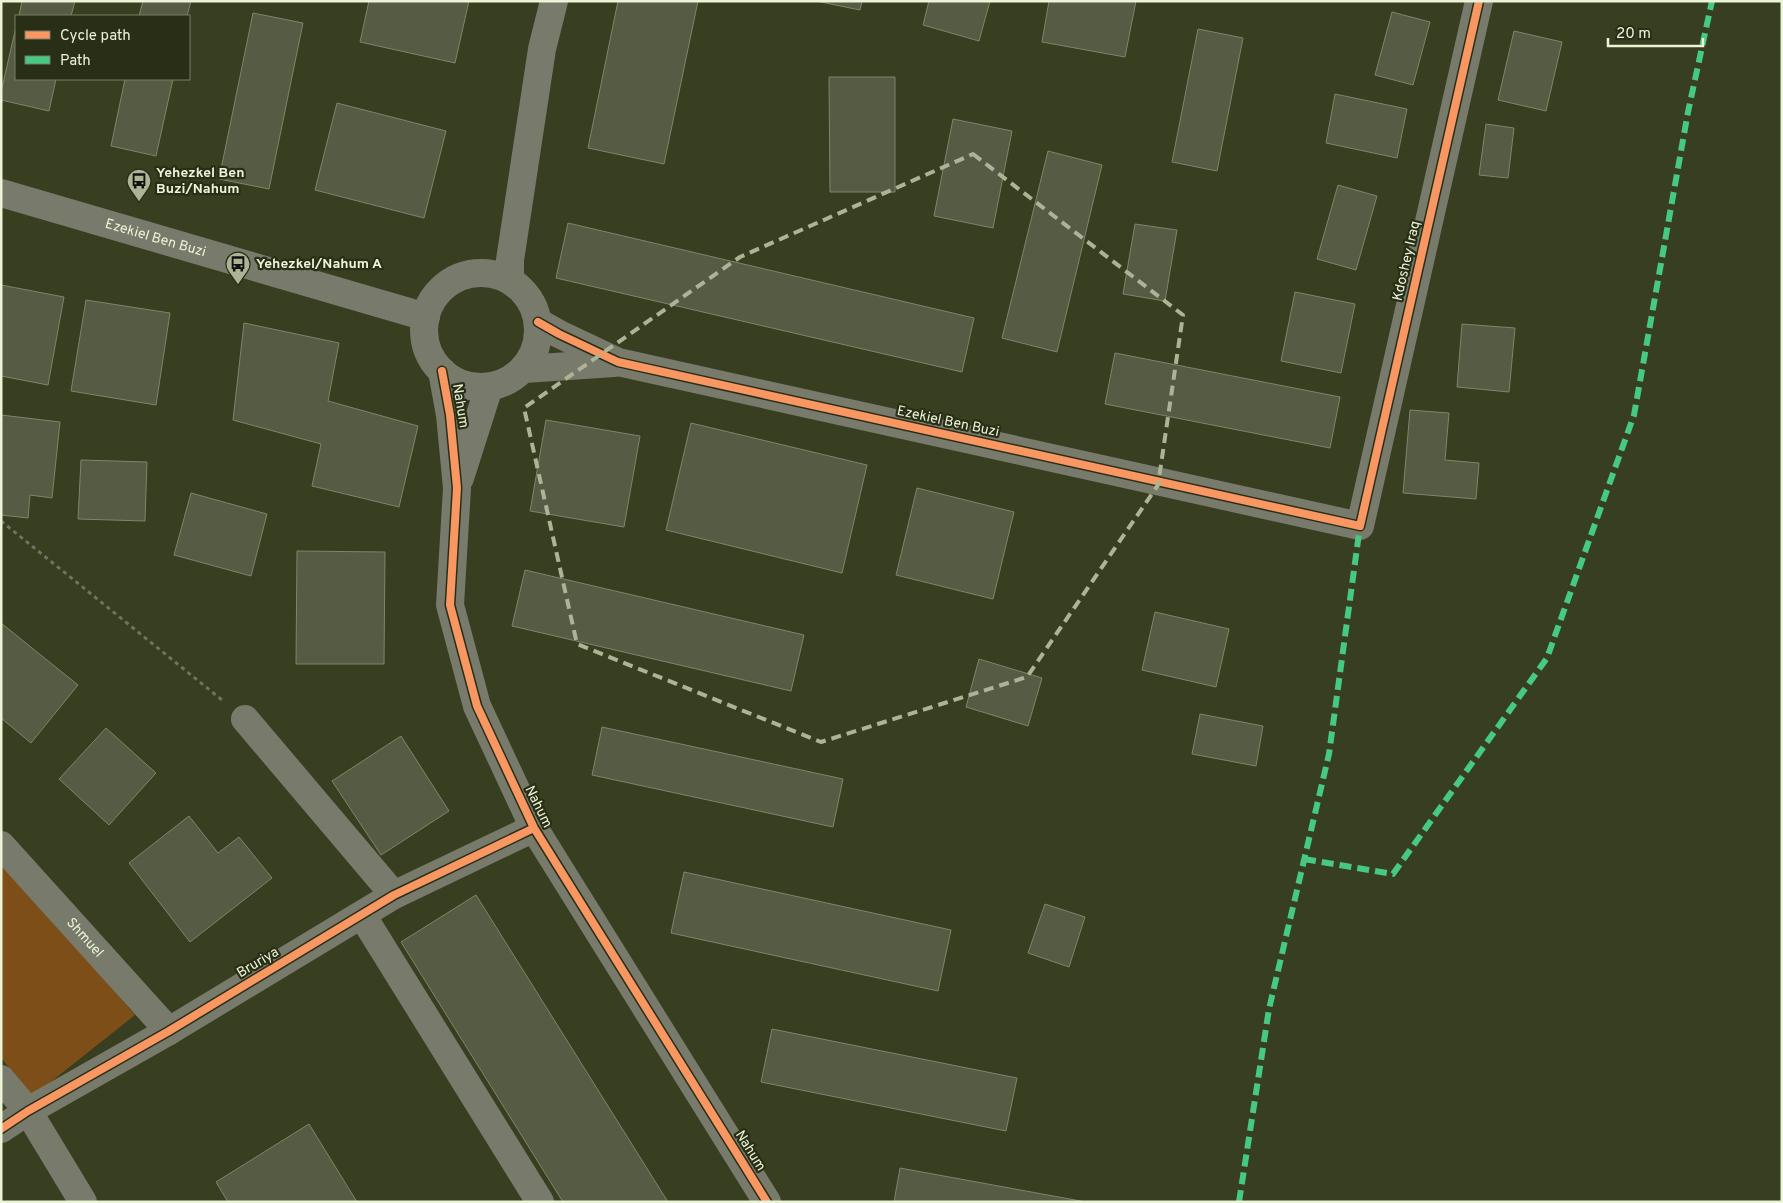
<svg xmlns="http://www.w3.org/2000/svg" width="1783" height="1203" font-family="Overpass,sans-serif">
  <rect width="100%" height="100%" fill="#383e20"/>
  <path fill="#7e4e19" d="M1,859l134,156 -102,81 -32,-38z"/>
  <path fill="#565b43" stroke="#7f856c" d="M22,1h53l-4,15h-52z
    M143,1h48l-4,15h-48z
    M369,1h100l-14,62 -95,-21z
    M618,1h80l-34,163 -76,-16z
    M816,1h46l-2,9z
    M929,1h61l-11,40 -56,-16z
    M1049,1h87l-11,56 -83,-15z
    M1392,12l38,10 -17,63 -38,-10z
    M253,13l50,10 -34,166 -50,-10z
    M16,27v52h40l-7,32 -48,-11v-8z
    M1198,29l45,9 -26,133 -45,-9z
    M1514,31l48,11 -16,69 -48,-11z
    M829,77h66v115h-65z
    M125,79h48l-17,77 -45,-10z
    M1335,94l72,15 -10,49 -71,-15z
    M337,103l109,28 -22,87 -109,-28z
    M953,119l59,12 -19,97 -59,-12z
    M1486,124l28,4 -6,50 -29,-3z
    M1048,151l54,14 -45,187 -55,-14z
    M1338,185l39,11 -21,74 -39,-11z
    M568,223l406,95 -12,54 -406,-94z
    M1135,224l42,6 -12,71 -42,-7z
    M1,285l63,12 -16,88 -47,-9z
    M1295,292l60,12 -14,69 -60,-12z
    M86,300l84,13 -14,92 -85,-14z
    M244,323l95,20 -11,58 90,25 -19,81 -87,-21 9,-42 -88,-24z
    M1462,324l53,4 -6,64 -52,-5z
    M1115,353l225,44 -10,51 -225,-44z
    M1410,410l39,3 -4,47 34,3 -3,36 -73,-6z
    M1,415l59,7 -8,76 -22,-3 -2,23 -27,-3z
    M546,420l94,16 -16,91 -94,-16z
    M691,423l176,42 -25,108 -176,-43z
    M81,460l66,2 -2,59 -67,-2z
    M917,488l97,24 -21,87 -97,-24z
    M191,493l76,21 -16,62 -77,-21z
    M297,551l88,1 -1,112h-88z
    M525,570l279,65 -13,56 -279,-65z
    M1155,612l74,17 -13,58 -74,-17z
    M1,623l77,62 -47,58 -30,-25z
    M979,659l63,19 -14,48 -62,-19z
    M1200,714l63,12 -7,40 -64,-12z
    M602,727l241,52 -10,48 -241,-52z
    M106,728l50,45 -47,52 -50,-46z
    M401,736l48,75 -68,44 -49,-74z
    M189,816l29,37 21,-16 33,41 -82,64 -61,-79z
    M684,872l267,58 -13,61 -267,-58z
    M476,895l192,307h-105l-162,-260z
    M1045,904l40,13 -16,50 -41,-14z
    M772,1029l245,49 -11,53 -245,-49z
    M309,1124l48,78h-129l-12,-20z
    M900,1168l186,34h-192z"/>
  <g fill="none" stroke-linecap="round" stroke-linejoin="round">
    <path stroke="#6f7362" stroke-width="3" stroke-dasharray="4 4" stroke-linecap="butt" d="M1,521l221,179"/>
    <g stroke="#787a6c" stroke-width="28">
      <path id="s1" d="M1,193l425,124"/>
      <circle cx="481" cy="330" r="57"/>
      <path d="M510,280v-20l32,-211 12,-48"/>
      <path d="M538,322l21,12 59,28 742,164 119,-525"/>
      <path d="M524,369l90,-6"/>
      <path d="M442,371l8,44 7,73 -7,117 27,101 57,122 233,374"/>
      <path d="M460,478l29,-91"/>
      <path d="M245,719l149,176"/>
      <path id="s2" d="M1,845l168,186"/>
      <path d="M362,915l178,287"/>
      <path d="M1,1079l27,32 55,91"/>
      <path d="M1,1129l27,-18 141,-80 225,-136 140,-67"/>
    </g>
    <path stroke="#46c982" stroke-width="6" stroke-dasharray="12 6" stroke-linecap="butt" d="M1304,859l89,15 154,-216 87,-243 54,-303 24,-111
      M1239,1202l30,-193 60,-255 31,-228"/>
    <defs>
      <path id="cycleway" d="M538,322l21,12 59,28 742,164 119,-525
        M442,371l8,44 7,73 -7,117 27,101 57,122 233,374
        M1,1129l27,-18 141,-80 225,-136 140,-67"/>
    </defs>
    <use href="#cycleway" stroke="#292f17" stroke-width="11"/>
    <use href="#cycleway" stroke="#f99763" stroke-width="8"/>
  </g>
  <path fill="none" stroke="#acb496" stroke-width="4" stroke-dasharray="10 6" stroke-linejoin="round" d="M973,154l210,161 -25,170 -131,192 -206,65 -244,-98 -53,-236 216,-151z"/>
  <defs>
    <symbol id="bus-pin" viewBox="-11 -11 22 30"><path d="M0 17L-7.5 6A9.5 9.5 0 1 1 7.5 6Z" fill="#acb496" stroke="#292f17"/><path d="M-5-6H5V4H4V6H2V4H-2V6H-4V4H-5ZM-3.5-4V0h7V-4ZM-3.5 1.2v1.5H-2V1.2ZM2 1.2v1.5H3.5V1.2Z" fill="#111"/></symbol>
  </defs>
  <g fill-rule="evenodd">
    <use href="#bus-pin" x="125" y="167" width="28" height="38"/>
    <use href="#bus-pin" x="224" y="250" width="28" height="38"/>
  </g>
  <g text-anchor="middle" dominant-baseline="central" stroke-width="4.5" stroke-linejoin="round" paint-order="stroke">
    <g font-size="14" font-weight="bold" fill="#ebf4d6" stroke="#292f17" text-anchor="start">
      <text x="156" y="173">Yehezkel Ben<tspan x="156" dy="16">Buzi/Nahum</tspan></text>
      <text x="256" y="264">Yehezkel/Nahum A</text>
    </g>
    <g font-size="14" fill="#ebf4d6" stroke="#292f17">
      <text stroke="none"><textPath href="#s1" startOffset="161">Ezekiel Ben Buzi</textPath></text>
      <text transform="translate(1407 261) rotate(-77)">Kdoshey Iraq</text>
      <text transform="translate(460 406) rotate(81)">Nahum</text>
      <text transform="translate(948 422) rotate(12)">Ezekiel Ben Buzi</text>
      <text transform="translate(538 807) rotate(64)">Nahum</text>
      <text stroke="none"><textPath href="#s2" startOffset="125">Shmuel</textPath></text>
      <text transform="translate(258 963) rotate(-31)">Bruriya</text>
      <text transform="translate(750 1151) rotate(58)">Nahum</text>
    </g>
  </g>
  <rect width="1783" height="1203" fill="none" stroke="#ebf4d6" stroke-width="5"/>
  <rect x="15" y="15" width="175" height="65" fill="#292f17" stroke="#777e63"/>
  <rect x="25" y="31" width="25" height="8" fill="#f99763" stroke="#777e63"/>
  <text x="60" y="40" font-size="15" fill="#ebf4d6">Cycle path</text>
  <rect x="25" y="56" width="25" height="8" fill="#46c982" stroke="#777e63"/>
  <text x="60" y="65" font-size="15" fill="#ebf4d6">Path</text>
  <path d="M1608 38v8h95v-8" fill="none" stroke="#ebf4d6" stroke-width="2.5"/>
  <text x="1616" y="38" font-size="15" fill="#ebf4d6" stroke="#292f17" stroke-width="4" paint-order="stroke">20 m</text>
</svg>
